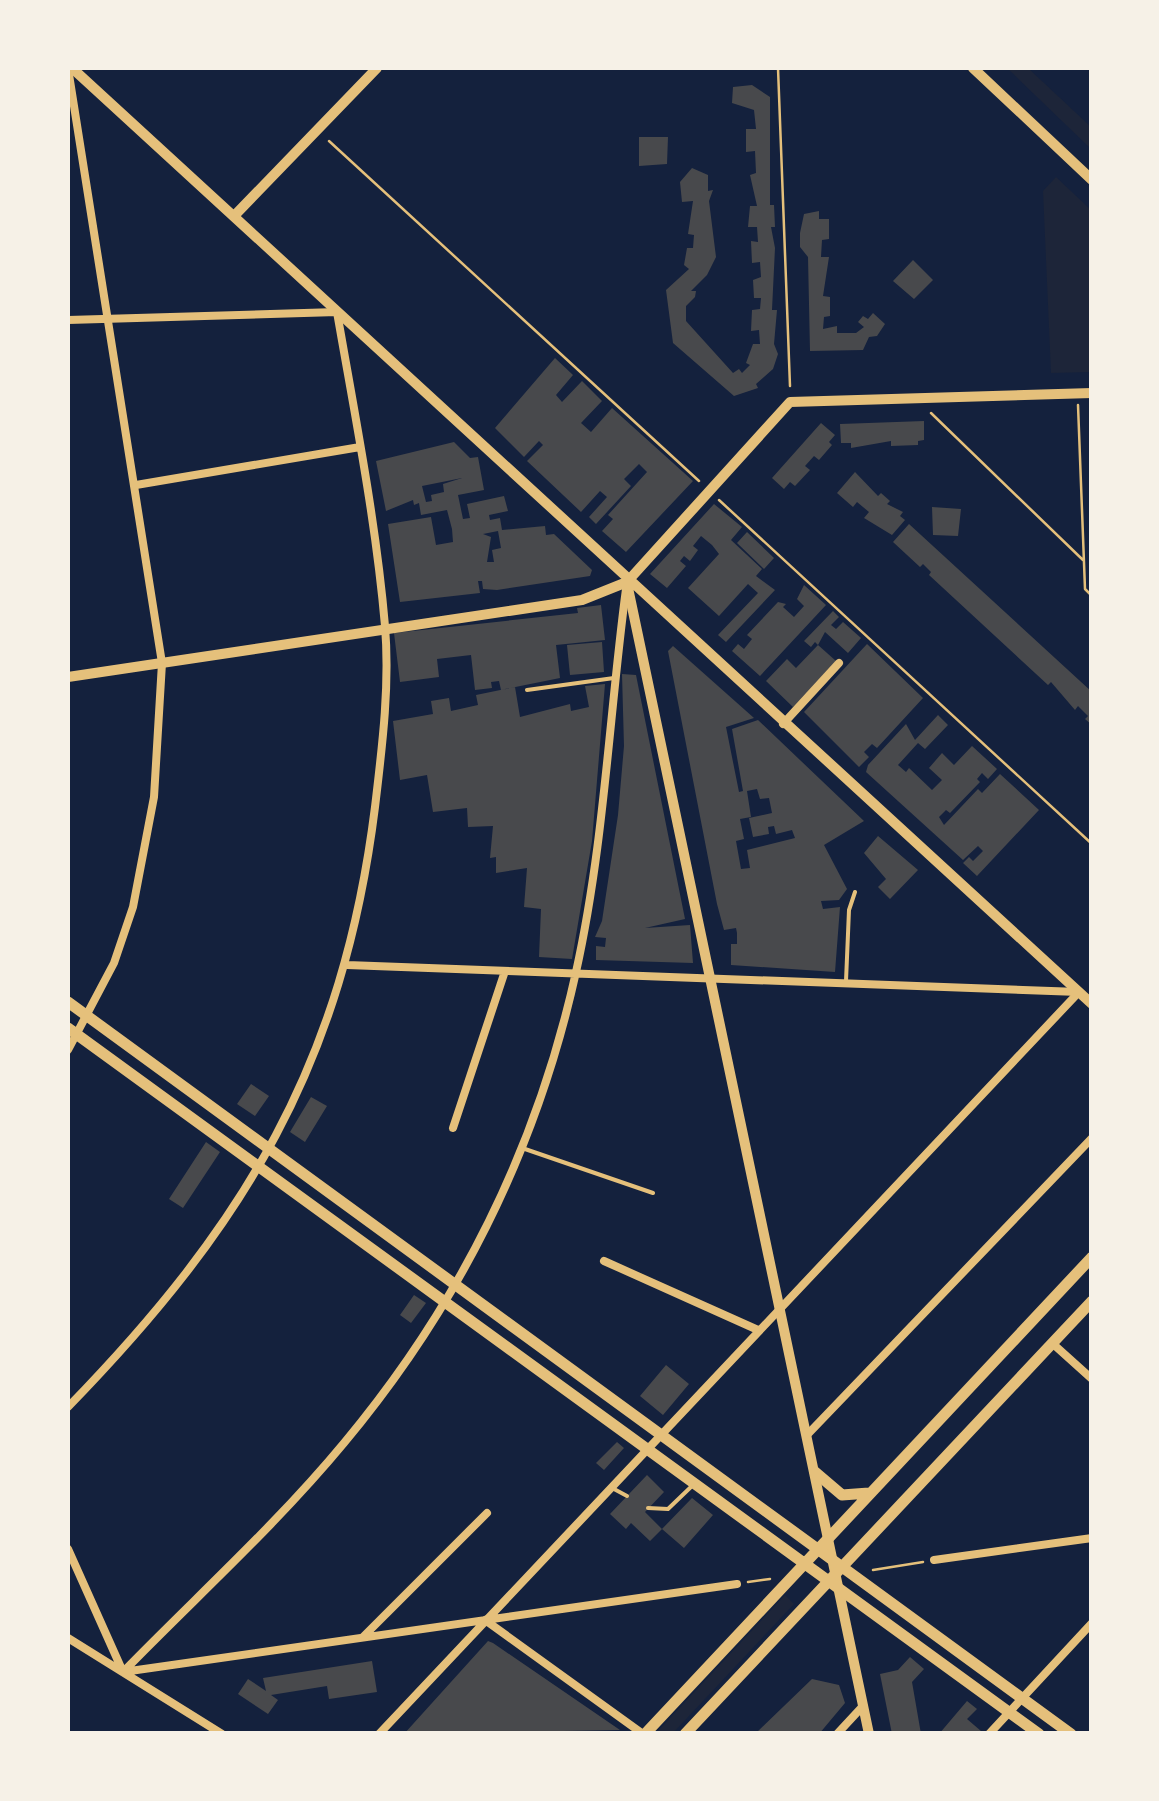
<svg xmlns="http://www.w3.org/2000/svg" width="1159" height="1801" font-family="Karla,sans-serif">
  <rect width="100%" height="100%" fill="#14213d"/>
  <path fill="#1d2539" d="M1007,68h21l63,59v22z
    M1056,177l35,33v162l-40,1 -8,-182z
    M785,1595l9,9 -121,129h-17z"/>
  <path fill="#48494c" fill-rule="evenodd" d="M752,85l18,12v108h4l1,22h-4l4,21 -3,62h5l-3,34 4,10 -5,15 -17,15 2,4 -24,8 -61,-53 -7,-53 23,-21 -5,-4 3,-17h6l1,-13 -6,-1 5,-33 -11,1 -2,-20 12,-14 16,7v16l5,-1 -4,11 7,56 -9,18 -16,16h5l-1,6 -9,9v15l47,52 6,-4 3,4 8,-8 -4,-2 7,-19h7l-1,-14 -8,1 1,-21 8,-1 1,-11h-7l-1,-18 8,-3 -1,-15 -8,1 -1,-22 7,1 -1,-15h-9l2,-21h7l-7,-31 6,-2 -1,-22 -9,1v-23h10l-2,-19 -22,-7 1,-16z
    M639,137h29l-1,27 -28,2z
    M819,211v8h10v20l-7,1 -1,17h8l-6,39 7,1v19l-6,1 -1,12 14,-3v7h19l8,-6 -6,-5 5,-6 5,3 5,-6 12,11 -8,12 -8,1 -6,13 -53,1 -2,-94 -8,-10v-14l4,-19z
    M913,260l20,20 -19,19 -21,-18z
    M555,358l18,17 -17,20 6,7 20,-21 20,20 -21,22 10,9 21,-24 81,73 -67,71 -24,-21 11,-12 -5,-4 39,-43 -8,-8 -15,15 7,7 -35,38 -7,-7 18,-20 -7,-6 -19,21 -54,-51 16,-16 -4,-4 -15,16 -29,-29z
    M924,421v19l-6,1v4l-27,1v-5l-40,7v-5h-10l-1,-19z
    M821,423l14,12 -6,7 3,3 -13,15 -5,-4 -9,10 5,4 -15,16 -5,-4 -6,7 -12,-11z
    M454,442l16,16 8,-1 6,33 -26,5 5,24 7,-1 -3,-14 37,-8 4,15 -19,4 1,5 10,-2 2,12 43,-4 1,9 8,-1 38,36 -2,6 -93,14 -14,-1 -1,-8h-4l2,12 -80,9 -12,-78 43,-7 5,28 17,-3 -1,-13 -5,-19 -26,5 -2,-12 -5,2 -1,-5 -27,11 -10,-50zM462,478l-19,6 1,8 -13,3 1,6 -6,1 -4,-16zM498,531l3,17 -9,2 2,12h-7l4,-25 -8,-3z
    M855,472l23,24 3,-3 9,8 -3,3 16,8 -3,4 5,4 -13,15 -28,-17 5,-6 -12,-10 -4,5 -16,-14z
    M714,504l28,23 -11,13 31,29 -6,7 19,14 -49,52 -8,-7 40,-42 -10,-9 -29,32 -31,-28 31,-34 -7,-9 -11,-9 -8,10 5,4 -8,11 -6,-5 -4,5 6,5 -19,22 -17,-14z
    M932,507l29,2 -3,27 -25,-1z
    M909,524l183,168v33l-7,-6 3,-3 -10,-10 -3,4 -24,-28 -3,3 -119,-110 2,-3 -8,-8 -3,3 -27,-25z
    M747,532l27,26 -10,11 -27,-26z
    M804,585l22,20 -66,71 -28,-25 6,-7 6,5 8,-10 -5,-4 31,-33 8,2 -3,3 11,10 10,-11 -7,-7z
    M601,605l4,35 -49,5 4,33 -59,12 -2,-9 -8,1 1,6 -17,2 -4,-35 -34,4 2,18 -39,5 -6,-49 184,-20 -1,-5z
    M833,611l6,6 -8,8 5,4 7,-7 18,16 -13,15 -23,-21 -7,13 -3,-3 -4,5 -7,-6z
    M602,642l2,30 -34,3 -3,-30z
    M867,644l56,54 -46,50 -5,-4 -8,8 5,5 -10,10 -55,-55z
    M818,645l18,16 -43,46 -27,-26 21,-22 9,9z
    M673,646l81,72 -28,9 13,65 4,-1 -11,-62 26,-9 106,101 -40,24 23,44 -8,11 -18,1 2,8 17,-2 -5,65 -104,-7v-21h6v-11l-1,-5 -12,2 -7,-26 -49,-253zM757,789l3,10 9,-1 3,15 -23,5 4,19 16,-3 -1,-7 6,-1 2,8 16,-4 3,8 -48,12 3,18 -9,1 -5,-28 8,-2 -4,-20 11,-2 -4,-26z
    M622,674l14,1 49,244 -40,9 45,-3 3,38 -97,-3v-14l9,1 1,-9 -11,-1 7,-16 16,-106 6,-69z
    M605,684l-13,157 -20,118 -33,-2 2,-48 -17,-2 3,-39 -31,5v-16l-6,1 3,-32 -25,1 -1,-19 -34,4 -6,-37 -27,5 -7,-59 40,-7 -2,-13 18,-3 2,13 27,-6 -2,-10 39,-8 5,30 50,-13 1,7 18,-4 -4,-21z
    M938,715l10,10 -23,24 -7,-6 -20,22 8,7 3,-4 23,22 10,-10 -13,-12 13,-15 12,12 18,-19 25,23 -9,10 -6,-6 -5,6 3,3 -30,31 -4,-3 -7,7 5,8 34,-36 4,4 18,-19 39,36 -62,66 -14,-13 6,-6 4,4 10,-10 -5,-5 -15,14 -97,-88 2,-7 38,-41 9,16z
    M878,836l40,34 -28,29 -12,-12 8,-8 -22,-26z
    M251,1084l18,12 -14,20 -18,-12z
    M311,1097l16,9 -22,36 -15,-10z
    M206,1142l14,10 -37,56 -14,-9z
    M414,1295l12,8 -15,20 -11,-8z
    M666,1365l23,19 -26,31 -23,-19z
    M617,1442l7,6 -20,22 -8,-7z
    M647,1475l17,17 -19,20 17,17 -12,12 -19,-18 -5,6 -16,-15z
    M692,1498l21,17 -29,33 -22,-19z
    M488,1641l5,2 127,87 -216,4z
    M910,1657l14,12 -12,13 9,52h-29l-12,-60 18,-4z
    M372,1661l5,31 -48,7 -2,-13 -56,9 7,5 -10,14 -30,-20 10,-15 18,12 -3,-13z
    M812,1679l27,6 6,18 -26,31h-64z
    M967,1701l10,8 -10,10 14,12 -42,3z"/>
  <g fill="none" stroke-linecap="round" stroke-linejoin="round">
    <path stroke="#e5c07b" stroke-width="2.5" d="M778,68l12,318
      M329,141l370,340
      M1078,405l7,184 7,7
      M931,413l152,147
      M719,500l373,344
      M873,1570l50,-8
      M748,1582l22,-3"/>
    <path stroke="#e5c07b" stroke-width="4" d="M527,690l87,-12
      M846,981l3,-71 6,-18
      M525,1149l128,44
      M614,1489l13,7
      M648,1508l20,1 25,-24"/>
    <path stroke="#e5c07b" stroke-width="8" d="M68,320l269,-8c18,104 39,209 48,314 5,60 -3,122 -10,181 -32,257 -130,418 -307,600
      M136,485l224,-38
      M783,724l56,-61
      M347,965l732,27
      M68,1050l46,-87 19,-56 21,-110 8,-134 -94,-595
      M453,1128l52,-157
      M604,1261l154,69
      M1052,1343l40,36
      M807,1435l285,-297
      M68,1549l55,123
      M934,1560l158,-22
      M485,1620l158,114
      M363,1637l124,-124
      M68,1638l154,96
      M123,1672c74,-76 154,-148 221,-229 116,-139 193,-294 232,-471 28,-126 33,-255 50,-383
      M123,1672l614,-88
      M379,1734l700,-742
      M837,1734l26,-28
      M989,1734l103,-111"/>
    <path stroke="#e5c07b" stroke-width="10" d="M72,68l1020,936
      M973,68l119,112
      M235,215l142,-147
      M627,583l242,1151
      M68,677l514,-77 45,-18 163,-180 302,-9"/>
    <path stroke="#e5c07b" stroke-width="11" d="M68,1002l1003,732
      M68,1028l971,706
      M815,1472l27,23 27,-2
      M645,1734l447,-477
      M685,1734l407,-433"/>
  </g>
  <rect width="1159" height="1801" fill="none" stroke="#f6f1e7" stroke-width="140"/>
</svg>
